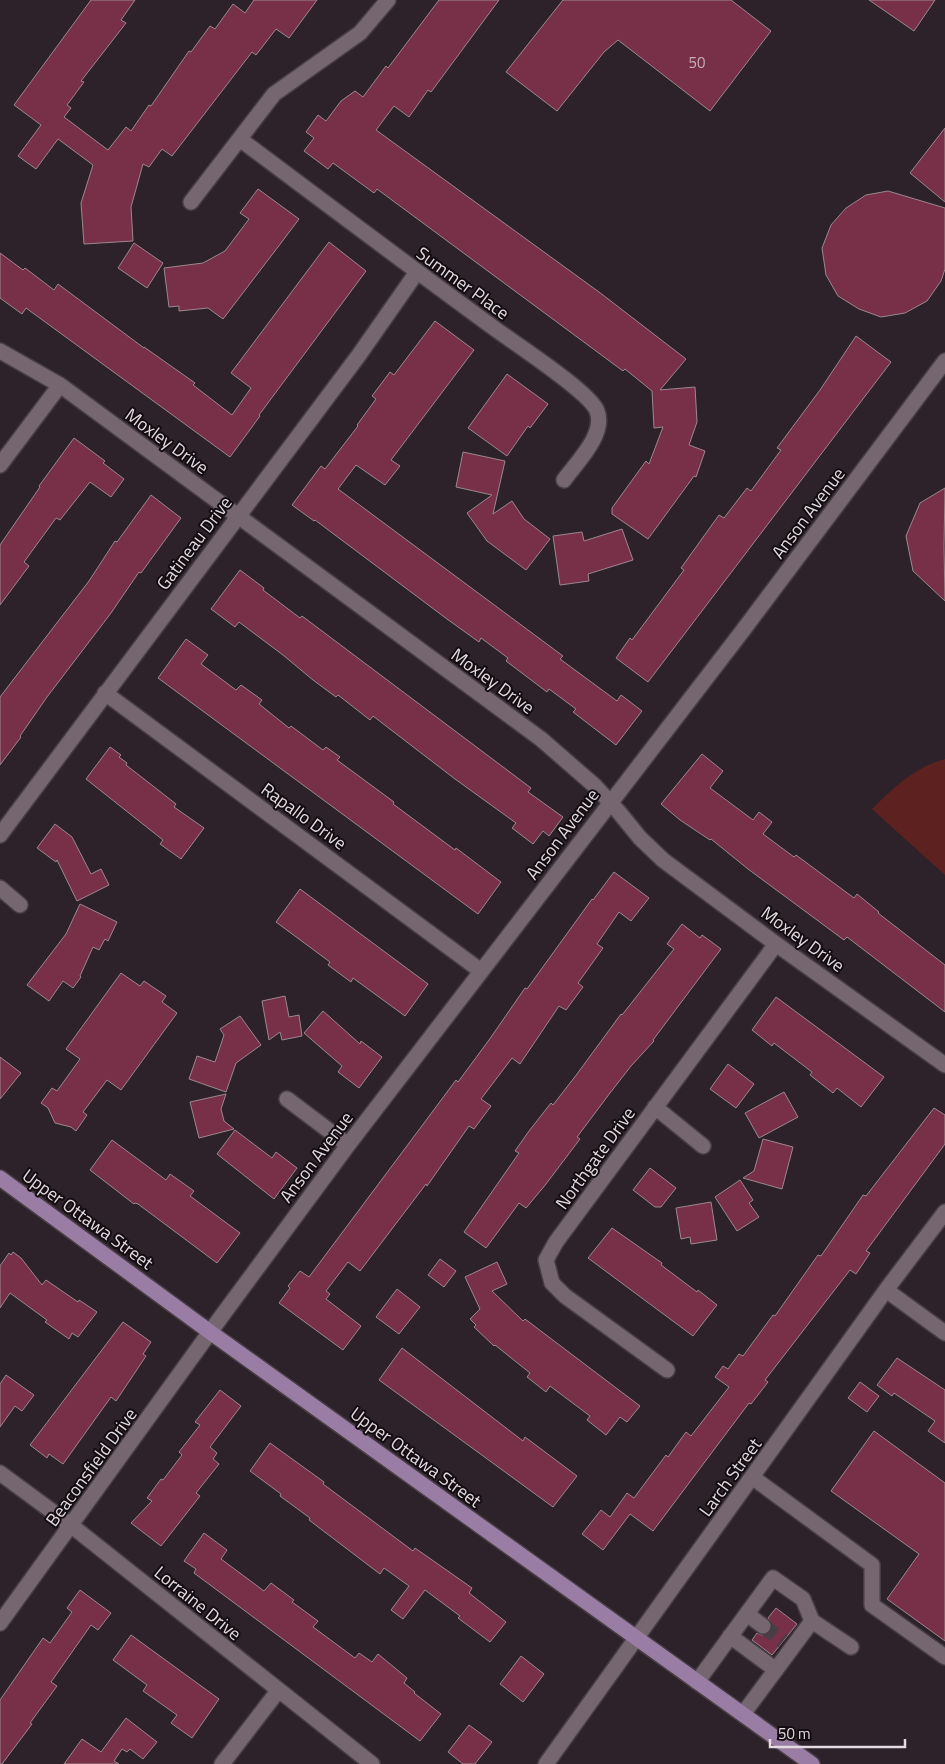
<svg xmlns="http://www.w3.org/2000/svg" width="945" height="1764" font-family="'Titillium Web',sans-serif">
  <rect width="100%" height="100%" fill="#2e222a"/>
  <path fill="#5d211f" d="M945,759v116l-73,-66c20,-20 44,-43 73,-50z"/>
  <path fill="#783049" stroke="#9b888d" d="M91,0h44l-14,20 5,3 -45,58 3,1 -17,23 4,3 -7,9 44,33 18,-23 5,4 18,-26 2,1 38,-55 2,1 19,-26 5,3 18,-25 12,9 9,-13h63l-28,38 -13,-9 -20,26 -4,-3 -80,104 -10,-7 -13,18 -6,-3 -12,43 2,34 -49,3 -3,-41 12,-38 -35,-26 -22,30 -18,-13 23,-31 -27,-20z
    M439,0h60l-68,92 -3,-2 -19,27 -15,-11 -18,24 223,162 87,67 -26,31 35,-3 2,35 -8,23 16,6 -9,26 -2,-1 -46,63 -36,-25v-6l34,-47 3,3 14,-37 -9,1 -2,-37 -27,-22 -2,2 -246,-182 -3,4 -41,-30 -5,6 -24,-18 10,-13 -8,-6 12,-17 8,6 15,-20 14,-10 8,6 23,-31 2,2z
    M563,0h168l40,31 -61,80 -92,-71 -14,12 -47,59 -51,-39z
    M869,0h66l-21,31z
    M945,128v74l-35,-29z
    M258,189l41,30 -18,24 -58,76 -15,-11 -29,3v-5l-10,1 -5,-39 39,-5 22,-12 24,-32 -9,-6z
    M888,191l57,17v61l-4,12 -14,20 -22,12 -24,4 -22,-8 -21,-13 -12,-21 -4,-27 9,-23 15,-17 20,-13z
    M329,242l37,29 -107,144 1,1 -30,41 -204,-149 -4,6 -22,-16v-45l23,17 2,-2 29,22 4,-6 86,64v-1l51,36 -2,2 39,30 19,-27 -20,-15z
    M134,243l29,20 -16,25 -29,-20z
    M435,321l39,29 -83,110 9,6 -15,19 -29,-20 -18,24 225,167 -3,3 57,42 4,-6 21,16 -26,34 -43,-33 3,-3 -27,-20 -2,3 -41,-31 2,-3 -27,-20 -2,4 -32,-23 -132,-99 -1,1 -22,-16 29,-39 4,3 33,-43 -1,-1 19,-26 -4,-3 18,-24 4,3z
    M856,336l35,26 -243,320 -32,-24 14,-20 2,2 52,-70 -3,-2 38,-53 5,3 23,-30 4,3 30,-41 -4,-2 43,-58z
    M507,374l41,30 -18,24 -2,-2 -21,30 -39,-28z
    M74,438l31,23 -2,2 21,16 -13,18 -21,-15 -30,38 -4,-2 -32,44 5,4 -29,39v-60l40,-58 -1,-1z
    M463,452l42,9 -12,53 19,-13 12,18 26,20 -24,31 -39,-29 -20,-28 25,-18 -36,-8z
    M945,488l-1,58 1,55 -32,-30 -7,-35 14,-33z
    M151,495l30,23 -40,55 -2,-1 -28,41 -64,84 -27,39 1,1 -21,28v-68l89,-116 26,-40 2,1z
    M622,529l11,31 -45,14 1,7 -29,4 -7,-49 29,-4 2,9z
    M240,570l24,18 -1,2 37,28 2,-2 229,172 -3,4 35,25 -14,19 -6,-5 -10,13 -21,-16 4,-5 -61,-44 -82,-63 -3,4 -32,-25 -2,2 -23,-17 -30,-25 -44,-33 -4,5 -24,-18z
    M186,639l22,16 -7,9 35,26 5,-5 21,15 -3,4 30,24 2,-2 32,24 3,-3 14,10 -3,3 57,42 -1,2 62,46 1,-2 45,34 -23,32 -320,-236z
    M110,747l11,8 -2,2 8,6 -1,2 50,39 -2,3 30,21 -23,31 -21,-15 3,-4 -77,-61z
    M702,754l21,17 -13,17 43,32 6,-8 13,10 -9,12 31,23 2,-2 58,43 3,-4 22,18 -1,1 67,52v47l-98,-75 -3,3 -96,-71 -37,-30 -1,1 -30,-20 -19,-16z
    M55,824l17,13 19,37 10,-5 8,16 -32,16 -20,-41 -1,2 -19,-14z
    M614,872l35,26 -18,23 -12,-9 -22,32 6,4 -25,35 5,4 -17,23 -7,-4 -39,58 -8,-6 -31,41 10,7 -17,23 -5,-3 -42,60 -1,-2 -66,87 -12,-9 -22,29 4,3 -4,5 35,27 -18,24 -64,-47 11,-15 -2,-2 12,-15 9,6 121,-162 26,-35 2,2 31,-42 36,-52 2,1 65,-90 1,1z
    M300,889l128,95 -23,32 -52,-38 -2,4 -23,-17 2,-3 -54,-40z
    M80,904l37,18 -9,19 -3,-2 -6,11 -6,-3 -13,29 1,1 -8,11 -10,-7 -14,20 -22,-16 39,-51z
    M682,924l18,14 2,-3 19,14 -68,91 1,1 -23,25 -21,27 -33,44 3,2 -34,45 -20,24 -7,-5 -33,45 -22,-16 55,-79 -4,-2 14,-20 22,-28 2,2 24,-31 44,-60 1,1 52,-66 -7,-5z
    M121,973l19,13 4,-5 22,15 -4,6 15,11 -56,77 -14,-10 -24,32 4,3 -11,16 -5,-4 -16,-4 -7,-15 -7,-5 11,-15 5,3 23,-32 -14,-10z
    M285,996l4,21 10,-2 3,21 -20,4 -2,-8 -11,8 -7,-39z
    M776,997l108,80 -23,30 -24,-19 -4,5 -23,-18 2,-3 -38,-29 -2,3 -20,-16z
    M323,1011l37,33 1,-3 21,16 -23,31 -21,-16 4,-6 -38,-33z
    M240,1016l21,29 -25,18 -10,29 -37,-13 8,-23 18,6 9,-27 -4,-6z
    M0,1057l21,16 -21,26z
    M728,1064l26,20 -18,24 -26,-19z
    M784,1092l14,25 -39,21 -14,-25z
    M226,1094l-5,15 3,12 10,8 -35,9 -9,-36z
    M934,1108l11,7v29l-79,107 4,2 -14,21 -6,-4 -85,110 3,2 -17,22 -2,-1 -96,128 -23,-17 -27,36 -21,-16 19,-24 9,7 17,-24 7,5 32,-43 2,2 18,-25 5,4 38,-49 -14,-10 8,-11 5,3 11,-15 4,2 30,-41 2,1 43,-61 3,1 42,-61 3,1z
    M235,1130l37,28 4,-6 21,16 -23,31 -57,-45z
    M763,1139l30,8 -11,42 -39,-11 11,-7z
    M112,1140l54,40 4,-6 24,17 -4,5 50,37 -23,30 -79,-59 -3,-1 -1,1 -44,-34z
    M650,1168l26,20 -15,19h-6l-22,-17z
    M740,1180l13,20 -4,3 10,14 -22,14 -22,-34z
    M711,1202l6,38 -26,4 -1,-7 -9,2 -5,-31z
    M612,1228l50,35 -1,2 36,27 1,-2 19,15 -24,31 -105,-78z
    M13,1252l8,6 21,27 4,-5 32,22 1,-2 18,12 -19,25 -6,-4 -3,6 -24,-17 2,-2 -37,-27 -10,15v-42l9,-13 2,2z
    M440,1259l16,12 -12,16 -16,-12z
    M497,1262l10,22 -15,7 31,30 2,-2 115,87 -13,16 -7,-5 -14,18 -19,-15 3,-4 -40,-30 -4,6 -19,-15 3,-4 -35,-28 -1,1 -20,-19 2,-2 -6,-6 10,-10 -15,-32z
    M397,1289l23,18 -21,27 -23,-17z
    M123,1322l28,20 -8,12 3,2 -30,45 -5,-4 -48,67 -14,-10 -2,4 -17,-13z
    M402,1348l121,93 2,-4 52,39 -24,31 -174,-127z
    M897,1358l48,32v53l-17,-12 7,-10 -41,-28 -2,3 -15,-11z
    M6,1375l28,20 -12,16 -7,-5 -15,21v-43z
    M860,1382l19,14 -12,16 -19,-14z
    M220,1390l21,16 -31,41 7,6 -4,6 6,5 -23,29 4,3 -39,50 -30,-23 21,-22 -5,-3 14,-19 2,1 19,-25 -3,-3 21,-27 -5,-3z
    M874,1431l71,52v158l-58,-42 32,-45 -88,-63z
    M270,1443l54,39 -1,2 90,67 2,-3 57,40 -3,5 37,29 -16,20 -32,-24 2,-2 -35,-26 -22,29 -12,-9 18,-24 -25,-18 -4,6 -71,-54 1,-2 -30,-22 1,-2 -31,-23z
    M204,1533l23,17 -6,9 43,32 7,-8 23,17 -2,2 26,19 -5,6 42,31 4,-5 13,9 6,-8 29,24 -3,5 11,9 -1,1 27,21 -21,27 -226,-168 2,-4 -12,-8z
    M80,1590l31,23 -13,17 -7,-5 -40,57 6,4 -27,37 2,1 -30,40h-2v-64l43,-62 7,5 22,-31 -5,-4z
    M776,1608l21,16 -25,31 -20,-15 5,-7 5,2 8,-3 2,-5 -4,-9z
    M131,1635l88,64 -27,39 -21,-15 6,-8 -34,-24 4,-6 -34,-25z
    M521,1656l23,18 -21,28 -23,-18z
    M126,1718l31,24 -14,17 -13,-10 -3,3 -5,-3 -8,12 5,3h-55l18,-25 19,13z
    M469,1725l23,17 -17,22h-12l-15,-12z"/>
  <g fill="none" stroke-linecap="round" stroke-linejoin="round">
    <path stroke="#493e45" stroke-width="15" stroke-dasharray="15 8" stroke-linecap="butt" d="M763,1626l20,15"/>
    <defs>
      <path id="minor" d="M241,140c84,63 168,126 253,188 20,15 96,64 103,83 9,23 -20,51 -33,69
        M191,202l83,-108 86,-61 28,-33
        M0,351l60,34 481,354 54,47 23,25 22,27 23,22 113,84 169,121
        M0,465l60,-80
        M105,693l376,278
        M0,835l359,-480 58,-83
        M0,888l20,17
        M287,1099l61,46
        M655,1107l48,39
        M886,1290l59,43
        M667,1370l-102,-74 -13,-13 -6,-23 10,-18 220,-298
        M0,1473l72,53 300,238
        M752,1477l120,88v40l73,52
        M747,1614l16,12
        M812,1621l39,26
        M0,1623l210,-291 138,-187 396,-516 201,-268
        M730,1636l46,34
        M697,1682l76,-104 30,21 9,22 -69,93
        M222,1764l56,-73
        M546,1764l340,-474 59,-78"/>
      <path id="major" d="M0,1178l210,154 602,432"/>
    </defs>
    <use href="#minor" stroke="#473d44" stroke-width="18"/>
    <use href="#major" stroke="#473d44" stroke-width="18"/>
    <use href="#minor" stroke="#756670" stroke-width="15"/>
    <use href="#major" stroke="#9a7da4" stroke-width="15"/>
  </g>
  <g text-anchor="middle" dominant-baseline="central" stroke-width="4" stroke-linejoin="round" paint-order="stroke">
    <g font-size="15" fill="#c8b0ba">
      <text x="697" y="62">50</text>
    </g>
    <g font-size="18" fill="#e3dbe0" stroke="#130d11">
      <text transform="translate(463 283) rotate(36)">Summer Place</text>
      <text transform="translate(167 441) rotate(36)">Moxley Drive</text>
      <text transform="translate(808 513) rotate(-53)">Anson Avenue</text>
      <text transform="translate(194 543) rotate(-53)">Gatineau Drive</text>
      <text transform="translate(493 681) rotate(36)">Moxley Drive</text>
      <text transform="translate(304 816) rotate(36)">Rapallo Drive</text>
      <text transform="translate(562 834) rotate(-53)">Anson Avenue</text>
      <text transform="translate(803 939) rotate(36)">Moxley Drive</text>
      <text transform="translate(316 1157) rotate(-53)">Anson Avenue</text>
      <text transform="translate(595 1158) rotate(-54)">Northgate Drive</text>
      <text transform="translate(88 1219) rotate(36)">Upper Ottawa Street</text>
      <text transform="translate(416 1457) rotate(36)">Upper Ottawa Street</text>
      <text transform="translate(91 1467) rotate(-54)">Beaconsfield Drive</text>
      <text transform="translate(730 1477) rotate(-54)">Larch Street</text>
      <text transform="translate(198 1603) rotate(39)">Lorraine Drive</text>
    </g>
  </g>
  <path d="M770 1739v8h135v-8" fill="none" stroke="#e3dbe0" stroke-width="2.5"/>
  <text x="778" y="1739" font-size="15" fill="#e3dbe0" stroke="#130d11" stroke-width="4" paint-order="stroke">50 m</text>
</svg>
